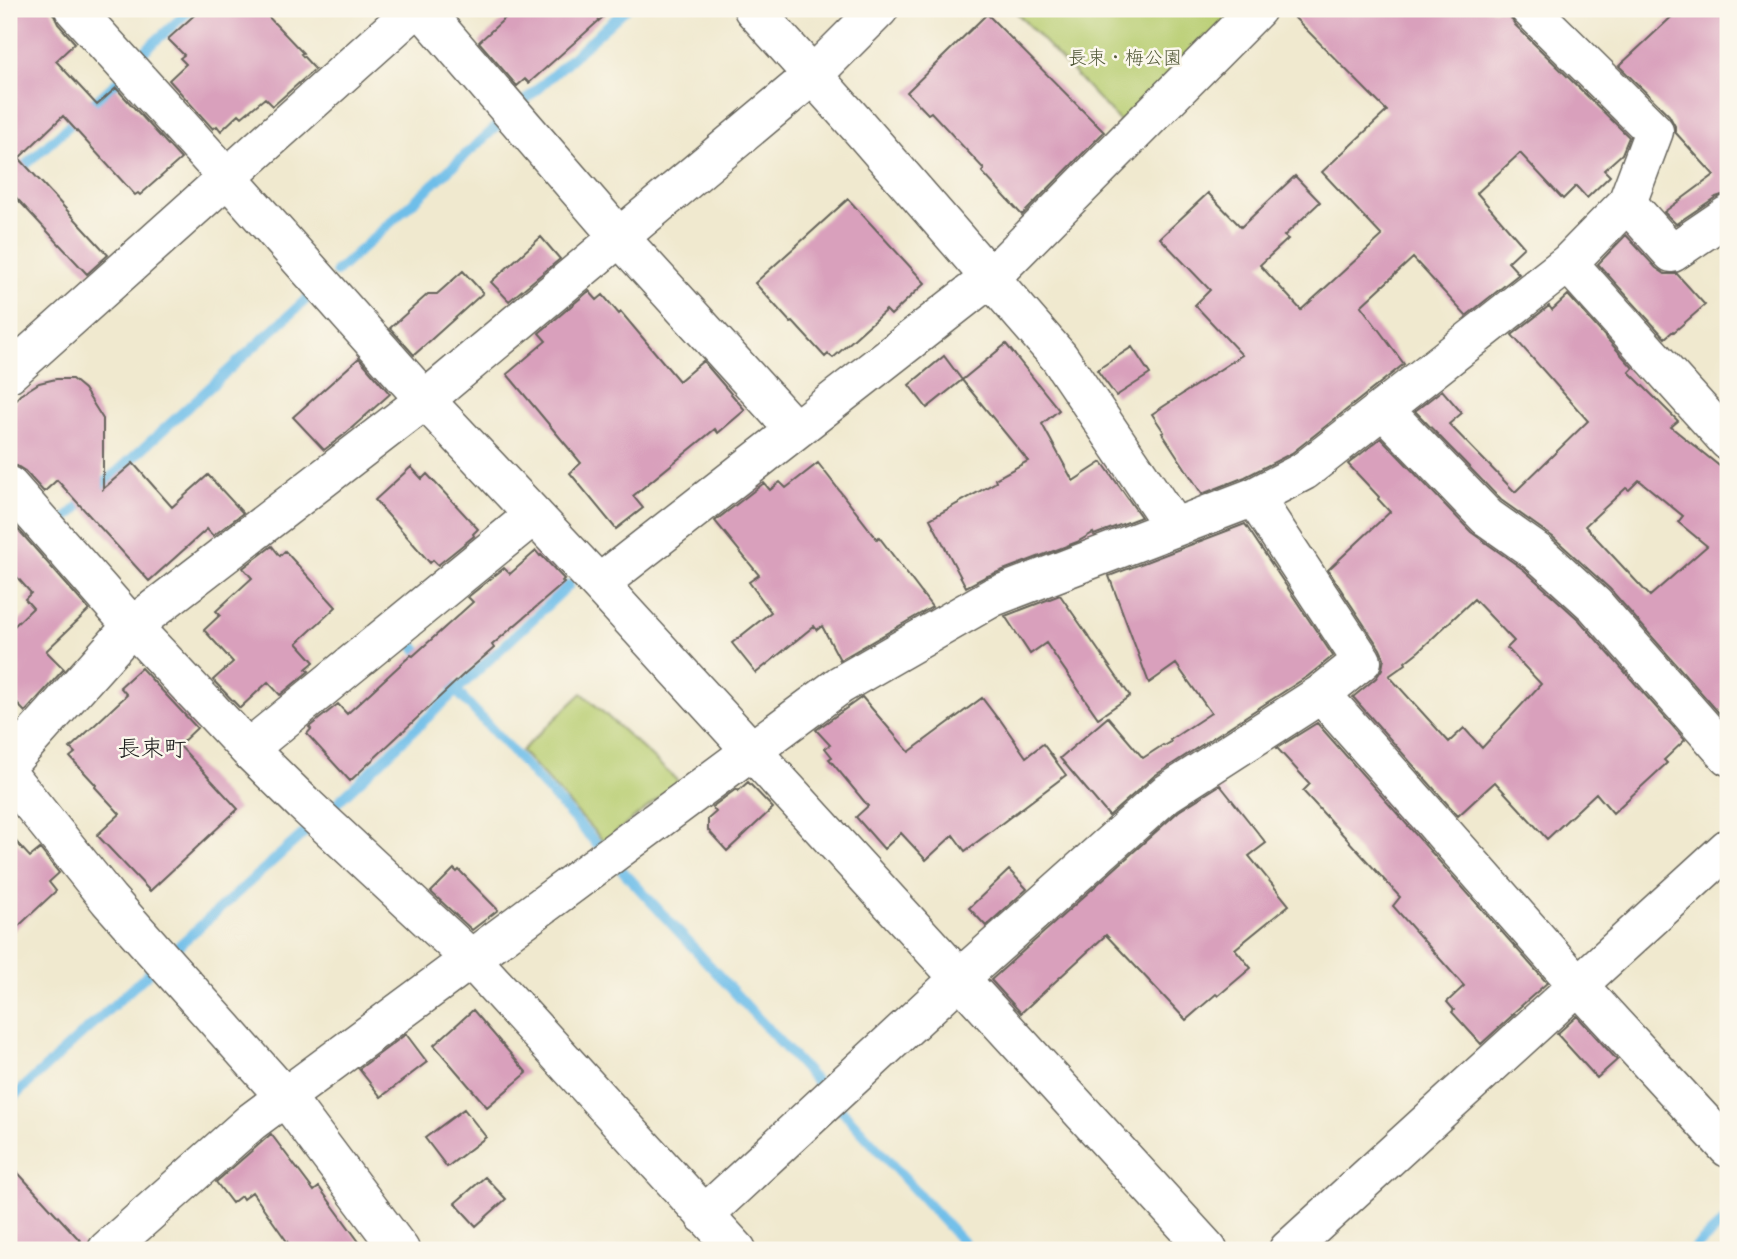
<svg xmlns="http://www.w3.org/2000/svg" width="1737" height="1259" font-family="Delius,'Klee One',sans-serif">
  <rect width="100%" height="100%" fill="#fbf7ec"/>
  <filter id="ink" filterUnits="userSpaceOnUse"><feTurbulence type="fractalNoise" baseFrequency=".0143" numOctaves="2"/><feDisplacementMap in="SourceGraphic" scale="14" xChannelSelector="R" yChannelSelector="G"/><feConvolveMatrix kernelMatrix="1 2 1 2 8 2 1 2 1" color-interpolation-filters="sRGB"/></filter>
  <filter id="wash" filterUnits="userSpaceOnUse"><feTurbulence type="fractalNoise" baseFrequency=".00686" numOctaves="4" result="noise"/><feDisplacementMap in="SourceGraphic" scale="28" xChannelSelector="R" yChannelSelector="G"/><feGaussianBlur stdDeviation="1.57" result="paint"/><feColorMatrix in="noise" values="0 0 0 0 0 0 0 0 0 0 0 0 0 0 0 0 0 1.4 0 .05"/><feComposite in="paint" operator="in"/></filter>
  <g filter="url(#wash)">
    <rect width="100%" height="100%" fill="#f0e9cf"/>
    <path fill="#b8cd71" stroke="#6a7446" stroke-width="2" d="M1013,9h228l-117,117z
      M582,693l97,89 -75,60 -83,-91z"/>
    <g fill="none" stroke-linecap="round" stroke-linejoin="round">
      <path stroke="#6ebee9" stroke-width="10" d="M139,56l52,-47
        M521,104l105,-95
        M9,180l109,-99
        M336,272l169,-153
        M62,522l248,-226
        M411,643l15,16
        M452,686l145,158
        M328,811l241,-226
        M622,870l202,220
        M175,949l139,-125
        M9,1101l143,-131
        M837,1105l133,145
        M1693,1250l35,-32"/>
    </g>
    <g id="blocks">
      <path fill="#d9a0bc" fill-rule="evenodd" d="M9,9h42l7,15 17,19 -19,18 41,44 19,-17 65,71 -41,36 -2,-2 -3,2 -72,-79 -44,42 89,97 -21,19 -78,-84z
        M201,9h60l42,44 -2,1 14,15 -42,37 -8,-8 -23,19 -3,-3 -18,17 -4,-5 -4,3 -44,-49 17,-16 -6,-6 4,-3 -16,-16z
        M515,9h97l-83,74 -4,-4 -8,7 -38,-44z
        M1286,9h223v6l6,10 114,112 -7,17 -18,16 6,6 -23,22 -11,-12 -13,13 -43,-46 -43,40 47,54 -16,15 11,12 -53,42 -53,-58 -52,48 43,58 -112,89 -47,24 -43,17 -40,-61 2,-1 -12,-18 90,-59 -47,-50 15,-15 -50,-52 48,-45 33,34 54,-51 25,26 -36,34 4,3 -28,26 41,45 81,-74 -60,-64 65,-61z
        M1680,9h48v184l-12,4 -40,27 -12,-12 50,-37 -39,-43v-6l-6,-11 -50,-49z
        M987,14l117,118 -82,83 -40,-43 2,-3 -53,-57 -3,2 -21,-22z
        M848,199l77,84 -34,32 -5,-5 -53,48 -5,-4 -3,3 -32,-35 -2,1 -36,-40z
        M1626,235l30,33 9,6h12l28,31 -31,27 -1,-1 -8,7 -67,-74z
        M541,237l19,22 -51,42 -18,-19z
        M463,271l20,22 -69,62 -24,-27 38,-34h9z
        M589,291l8,9 6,-5 16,19 2,-2 58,69 24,-20 42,49 -27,23 -3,-4 -82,67 10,12 -27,21 -46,-56 11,-10 -74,-89 39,-33 -7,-8z
        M1568,295l65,73 -4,4 49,49 -7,6 57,46v231l-9,9 -109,-124 -57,-52 -52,-37 -86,-89 27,-21 20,23 -13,11 66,68 73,-71 -76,-86 37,-29 3,4zM1639,480l44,36 -5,6 29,24 -57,50 -65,-70 41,-38 3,2z
        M1006,344l53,66 -17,14 31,57 29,-19 39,55 -47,18 -1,-2 -16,9 -92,35 -19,10 -36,-68 66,-37 -1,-3 33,-18 -66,-81 -35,28 -18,-23 35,-29 18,24z
        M1132,347l18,27 -34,22 -19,-26z
        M359,358l31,36 -45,40 -21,16 -31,-33z
        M56,379h16l12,10 19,30v70l30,-26 39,44 36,-32 35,38 -30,23 -6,-7 -58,52 -92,-101 -13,12 -19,-21 -8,-5 -8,-1v-57l11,-13 19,-12z
        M1381,438l90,94 53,38 55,50 106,120 -21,20 3,3 -54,50 -17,-20 -49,46 -52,-57 -37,34 -105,-119 23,-19 6,-9 2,-11 -4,-9 -52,-79 62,-58 -12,-13 1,-2 -31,-33zM1474,599l40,42 -7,7 34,36 -59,64 -18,-20 -15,14 -60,-66 17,-12 -1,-2 14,-11z
        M818,463l59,76 2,-2 53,70 -92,53 -18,-34 -5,4 -3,-4 -58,47 -24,-30 39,-31 -22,-30 10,-7 -44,-54 49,-38 6,7 10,-8 6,6z
        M411,467l11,12 5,-5 51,55 -5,5 1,2 -36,29 -5,-5 -3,3 -55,-63z
        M9,519l80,91 -43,41 18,18 -39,43 -16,-17v-64l24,-23 -8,-9 6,-6 -22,-25z
        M1245,524l88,132 -25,20 -154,100 -45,40 -49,-58 48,-41 35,41 20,-13 1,1 7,-4 -1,-2 41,-27 -35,-49 -27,19 -40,-107z
        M272,546l8,10 5,-5 51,56 -39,36 17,19 -8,7 3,2 -29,24 -12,-13 -28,26 -27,-28 20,-18 -29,-32 16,-15 -4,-4 36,-33 -9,-10z
        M536,551l4,5 1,-1 23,24 -2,2 2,2 -72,62 2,3 -31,27 -113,106 -43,-47 4,-5 -2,-2 29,-23 9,10 64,-59 2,1 60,-54 -5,-5 36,-29 6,6z
        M1060,595l70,101 -32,22 -52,-75 -16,11 -25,-38z
        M141,668l56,60 -18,17 59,64 -88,82 -53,-56 23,-21 -25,-27 1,-2 -26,-28 5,-4 -5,-5 57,-53 -7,-8z
        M862,697l47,55 73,-54 16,21 1,-1 27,39 17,-13 23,31 -101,76 -12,-16 -27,25 -25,-27 -17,16 -28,-32 12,-11 -39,-47 3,-2 -7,-9 5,-3 -14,-15z
        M1317,723l230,260 -35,31h2l-33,30 -29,-32 2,-2 -7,-8 17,-16 -71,-80 7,-9 -97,-106 7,-7 -33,-36z
        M748,782l25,26 -46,43 -19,-21v-11l8,-7 -4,-5 24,-18 2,2z
        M1220,785l46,58 -17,13 40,49 -54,44 16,19 -33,28 -2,-2 -30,26 -80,-85 -85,78 -30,-33 188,-169z
        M9,834l21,23 10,-8 19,24 -10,9 7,9 -47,44z
        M454,869l3,3 2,-2 39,40 -26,20 -41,-38z
        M1009,870l18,19 -41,37 -17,-18z
        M473,1010l54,63 -40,34 -53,-62z
        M1577,1016l40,44 -20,18 -40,-44z
        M406,1034l21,28 -46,35 -22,-28z
        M464,1109l22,28 -39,30 -22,-29z
        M271,1134l43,57 5,-4 46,63h-72l-41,-58 -9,7 -2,-3 -9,7 -16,-21z
        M9,1163l77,84v3h-77z
        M485,1177l21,22 -30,27 -21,-23z"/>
    </g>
  </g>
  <g filter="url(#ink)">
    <use href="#blocks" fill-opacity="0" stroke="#66645b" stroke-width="2"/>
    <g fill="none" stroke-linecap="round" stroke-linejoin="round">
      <defs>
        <path id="street" d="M74,9l152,167 199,224 174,184 609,666
          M422,9l198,229 175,192
          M753,9l107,119 199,229 115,170
          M1627,203l45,50 56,-38
          M1568,263l160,178
          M9,373l406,-364
          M1383,409l104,108 51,36 57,52 133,151
          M9,486l123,140 116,123 55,54 168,156 266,291
          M1254,497l108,164 -41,33 257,291 150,163
          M599,584l391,-306 267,-269
          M248,749l286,-234
          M9,763l123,-137 293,-226 388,-325 66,-66
          M9,776l100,124 177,198 114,152
          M704,1215l256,-237 206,-184 155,-100
          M107,1250l144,-128 589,-437 153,-88 261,-100 50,-26 264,-208 59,-60 27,-72 -124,-122
          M1288,1250l440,-402"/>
      </defs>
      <use href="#street" stroke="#66645b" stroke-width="41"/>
      <use href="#street" stroke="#fff" stroke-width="38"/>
    </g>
  </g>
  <g text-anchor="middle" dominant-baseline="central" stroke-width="5" stroke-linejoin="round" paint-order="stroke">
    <g font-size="19" fill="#535a3a" stroke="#fbf7ec">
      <text x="1125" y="57">長束・梅公園</text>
    </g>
    <g font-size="23" fill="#1c1c1c" stroke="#fbf7ec">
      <text x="152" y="747">長束町</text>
    </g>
  </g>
  <rect width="1737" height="1259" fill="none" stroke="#fbf7ec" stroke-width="35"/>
</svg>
